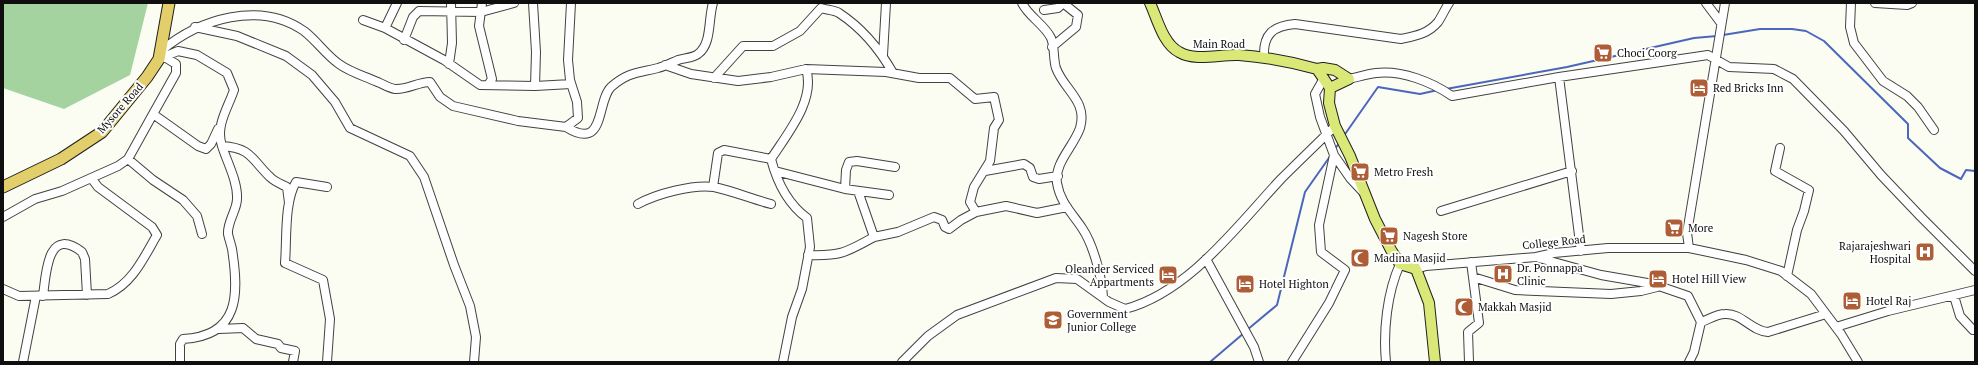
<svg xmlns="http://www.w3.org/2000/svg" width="1978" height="365" font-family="'PT Serif',serif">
  <rect width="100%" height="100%" fill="#fbfdf2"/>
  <path fill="#a4d3a0" d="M3,3h145l-18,72 -66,34 -61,-21z"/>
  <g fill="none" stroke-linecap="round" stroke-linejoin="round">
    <path stroke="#4c66bd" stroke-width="2" d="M1723,35l37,-6h32l14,2 18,10 84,83v14l32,30 21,11 5,-9 9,1
      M1446,89l121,-22 127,-29 23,-2
      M1343,137l35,-50 42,7 18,-4
      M1334,150l6,-8
      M1247,330l30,-25 28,-113 26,-37
      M1210,362l34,-29"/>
    <defs>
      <path id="minor" d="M482,3l-3,23 13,53 -4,6
        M533,3l3,49 -1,34
        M1022,3c7,14 22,21 29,35 4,9 2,21 5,30 8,22 32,33 24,60 -6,18 -26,35 -23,55 3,19 15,30 25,45 11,16 20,49 21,69
        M1706,3l15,20
        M1851,3l-1,24 4,16 29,38 24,15 11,11 16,23
        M1875,3l32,2 5,-2
        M1044,10l14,-2 5,-5 15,12 -2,12 -24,20
        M363,20l22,8 59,32 36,25 55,1 36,-2
        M195,27l42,9 49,20 26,19 23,27 15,26 60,28 14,21 30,88 16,41 6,31 -2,25
        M385,28l12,-25
        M404,40l9,-23 6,-6 62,1 33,-9
        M161,51c38,-32 99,-51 143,-20 13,10 22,24 35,33 11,8 25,12 36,17 6,2 14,7 20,8 12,1 23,-7 35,-7l10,15 13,9 65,15 48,6 12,-9 -1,-16 -7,-22 -2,-20 3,-57
        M883,55l3,-52
        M163,56l13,8v9l-23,41 45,32 8,3 5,-5 7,-15
        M1264,57c-1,-23 9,-31 31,-33l106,15c14,-3 27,-5 37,-17 4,-6 7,-13 11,-19
        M159,59l19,-8 19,4 30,18 7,17c-6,18 -19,36 -12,56 30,2 29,13 48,31 5,5 11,7 17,10l2,16
        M449,64l3,-21 -1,-40
        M665,65l26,9 47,7 33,-4 35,-8c10,31 -19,65 -35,90 6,23 17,45 36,59l3,29 -8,42 -10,28 -9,45
        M806,69l80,3 33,6h31l25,21 19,-2 5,23 -5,8 -4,33 -16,26 -4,15 6,10
        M1559,77l22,174
        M714,78l29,-32h30l27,-15 21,-23c6,2 14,2 18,5 23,15 41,37 54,60
        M1324,78l-9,16 5,23 14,38
        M1349,79c9,-2 18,-5 27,-6 26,-3 56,9 76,23l107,-19 149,-22 21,12 45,2 19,10 51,52 37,44 40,42 54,54
        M566,127c40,25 30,-25 45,-40 17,-15 27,-14 47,-19 7,-2 13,-5 20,-8 6,-2 15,-2 20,-6 14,-10 10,-35 15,-51
        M1780,148l-5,23 34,19 -5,21 -7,19 -10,46
        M128,159l25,21 30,20 14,16 5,18
        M775,171l70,18 44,6
        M985,171l39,-7 6,4 3,9 6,2 19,-3
        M327,187l-31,-5c-12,20 -9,58 -11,81l38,17 7,39 -3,43
        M713,187l5,-34 6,-3 47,9
        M845,189l1,-19 3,-8 8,-1 38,6
        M858,191l16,46 24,-5 36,-15 8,3 3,7 4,2 12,-9 15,-8 30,-6 31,7 30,-6
        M638,204c18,-10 55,-20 76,-17 19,4 38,12 57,17
        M1441,211l131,-40
        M3,217l32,-18 27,-8 56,-25 10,-7 25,-45
        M1689,248l-2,-15 38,-230
        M808,255c33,1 37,-2 66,-18
        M1539,258l62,17 52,9 35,12 13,26 -7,30 -5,10
        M1206,259l48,88 5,15
        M1416,269l10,-3 110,-9 18,-4 54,-5h81l57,12 35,11 30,23 30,40 17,28
        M1473,277l42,13 96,4 30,-3 16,-4
        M3,289l16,7 89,-2c25,-11 36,-37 49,-59l-5,-8 -54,-40 -6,-8
        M43,296c3,-22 4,-71 39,-44l3,7 2,36
        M1954,296l6,20 13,14 2,-1
        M1701,322c7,-2 15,-8 24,-8 17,-1 26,17 43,18l58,-18
        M1836,327l52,-16 87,-21
        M219,329l24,-1 13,11 22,5 3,4 14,3 -2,11
        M23,362l13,-66
        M180,362v-18l3,-5c57,-3 56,-45 49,-90 -1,-5 -3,-10 -4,-15 -1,-12 9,-24 9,-35 1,-17 -10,-37 -15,-53
        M902,362l26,-26 29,-21 99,-37 21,1 32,23 16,7c64,-17 112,-83 156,-130 18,-18 36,-35 54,-53
        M1292,362l37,-59 16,-33 -24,-18 -2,-27 15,-70 16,23 13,14
        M1386,362c-3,-31 1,-69 14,-98
        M1469,362l-1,-30 11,-9 -8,-61"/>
      <path id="major" d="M1150,3c7,15 13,41 29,49 17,10 41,2 60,3 26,2 53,7 78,14
        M1323,68l12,2 14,9 -19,9 -13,-19z
        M1330,88l-1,15 6,23 15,30 25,63 16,31 9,14 16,5 13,34 6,59"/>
      <path id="highway" d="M3,187l58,-28 41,-27 45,-55 12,-18 10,-56"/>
    </defs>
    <use href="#minor" stroke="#424242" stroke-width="10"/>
    <use href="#major" stroke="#202020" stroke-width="12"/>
    <use href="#highway" stroke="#202020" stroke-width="13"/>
    <use href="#minor" stroke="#fff" stroke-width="8"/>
    <use href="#major" stroke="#d9e877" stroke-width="10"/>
    <use href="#highway" stroke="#e2ce6b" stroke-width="11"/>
  </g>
  <defs>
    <symbol id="supermarket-square" viewBox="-11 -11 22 22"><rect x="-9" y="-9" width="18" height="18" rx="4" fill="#ae5e37" stroke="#fff"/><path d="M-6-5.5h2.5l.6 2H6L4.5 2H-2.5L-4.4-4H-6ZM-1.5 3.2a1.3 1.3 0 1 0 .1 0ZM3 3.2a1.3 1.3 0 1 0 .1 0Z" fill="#fff"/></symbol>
    <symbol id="hotel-square" viewBox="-11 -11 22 22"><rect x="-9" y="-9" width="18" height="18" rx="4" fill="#ae5e37" stroke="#fff"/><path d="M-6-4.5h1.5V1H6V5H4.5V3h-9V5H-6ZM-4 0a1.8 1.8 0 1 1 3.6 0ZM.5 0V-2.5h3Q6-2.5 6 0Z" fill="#fff"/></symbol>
    <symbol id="hospital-square" viewBox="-11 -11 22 22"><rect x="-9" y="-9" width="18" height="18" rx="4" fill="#ae5e37" stroke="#fff"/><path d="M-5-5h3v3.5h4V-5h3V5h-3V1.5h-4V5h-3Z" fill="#fff"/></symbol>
    <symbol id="mosque-square" viewBox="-11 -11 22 22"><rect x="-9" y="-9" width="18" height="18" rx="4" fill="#ae5e37" stroke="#fff"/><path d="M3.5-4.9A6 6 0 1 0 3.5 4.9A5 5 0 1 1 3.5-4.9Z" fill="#fff"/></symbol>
    <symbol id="university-square" viewBox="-11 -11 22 22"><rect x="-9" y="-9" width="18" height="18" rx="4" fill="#ae5e37" stroke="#fff"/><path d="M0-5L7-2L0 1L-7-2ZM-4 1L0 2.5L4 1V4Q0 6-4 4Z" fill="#fff"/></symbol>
  </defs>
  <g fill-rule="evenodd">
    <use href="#supermarket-square" x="1592" y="42" width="22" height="22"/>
    <use href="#hotel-square" x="1688" y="77" width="22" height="22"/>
    <use href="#supermarket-square" x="1349" y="161" width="22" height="22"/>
    <use href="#supermarket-square" x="1663" y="217" width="22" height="22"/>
    <use href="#supermarket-square" x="1378" y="225" width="22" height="22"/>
    <use href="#hospital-square" x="1914" y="241" width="22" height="22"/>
    <use href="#mosque-square" x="1349" y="247" width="22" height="22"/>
    <use href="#hospital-square" x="1492" y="263" width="22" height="22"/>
    <use href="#hotel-square" x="1157" y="264" width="22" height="22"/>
    <use href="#hotel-square" x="1647" y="268" width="22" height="22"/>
    <use href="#hotel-square" x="1234" y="273" width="22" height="22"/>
    <use href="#hotel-square" x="1841" y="290" width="22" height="22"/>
    <use href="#mosque-square" x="1453" y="296" width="22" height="22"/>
    <use href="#university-square" x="1042" y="309" width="22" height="22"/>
  </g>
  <g text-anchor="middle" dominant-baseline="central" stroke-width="4" stroke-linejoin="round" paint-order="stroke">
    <g font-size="11" fill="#0f0f0f" stroke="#fff">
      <text x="1219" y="44">Main Road</text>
      <text transform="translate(120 108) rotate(-49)">Mysore Road</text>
      <text transform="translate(1554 242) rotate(-6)">College Road</text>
    </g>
    <g font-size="11" fill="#0f0f0f" stroke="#fff" text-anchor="start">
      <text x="1617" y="53">Choci Coorg</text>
      <text x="1713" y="88">Red Bricks Inn</text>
      <text x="1374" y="172">Metro Fresh</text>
      <text x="1688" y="228">More</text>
      <text x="1403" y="236">Nagesh Store</text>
      <text x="1911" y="246" text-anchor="end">Rajarajeshwari<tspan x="1911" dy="13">Hospital</tspan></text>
      <text x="1374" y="258">Madina Masjid</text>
      <text x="1517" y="268">Dr. Ponnappa<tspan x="1517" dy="13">Clinic</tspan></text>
      <text x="1154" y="269" text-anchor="end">Oleander Serviced<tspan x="1154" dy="13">Appartments</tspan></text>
      <text x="1672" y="279">Hotel Hill View</text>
      <text x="1259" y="284">Hotel Highton</text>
      <text x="1866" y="301">Hotel Raj</text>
      <text x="1478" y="307">Makkah Masjid</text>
      <text x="1067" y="314">Government<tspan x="1067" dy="13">Junior College</tspan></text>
    </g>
  </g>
  <rect width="1978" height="365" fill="none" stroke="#0f0f0f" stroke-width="8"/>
</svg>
